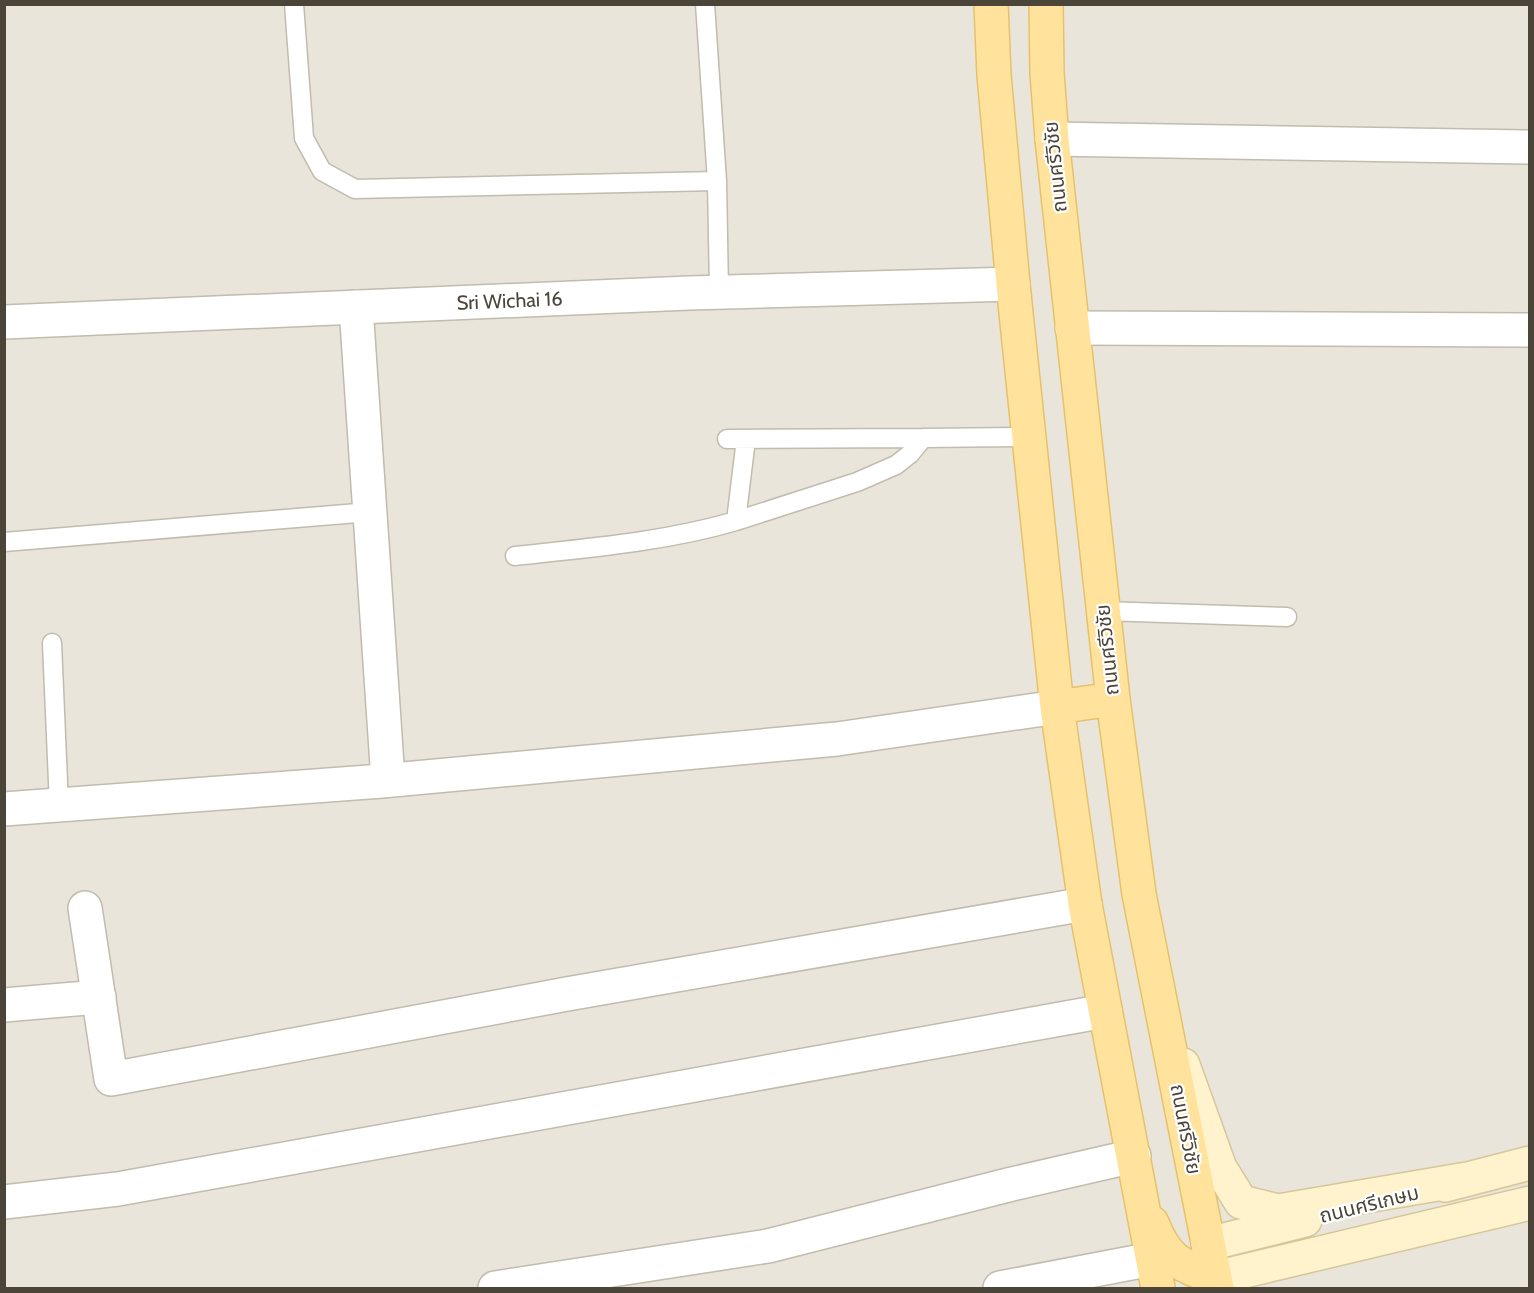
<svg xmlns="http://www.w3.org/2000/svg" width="1534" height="1293" font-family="Cabin,'Noto Sans Thai',sans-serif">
  <rect width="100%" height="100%" fill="#f6f3ec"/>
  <path fill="#eae5da" d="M5,5h1524v1283h-1524z"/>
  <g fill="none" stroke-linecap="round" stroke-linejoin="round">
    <defs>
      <path id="service" d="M294,4l10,134 18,33 33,18 362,-8
        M705,4l12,177 2,111
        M727,439l196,-1
        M736,521l10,-82
        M4,542l366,-30
        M515,556c74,-8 149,-14 221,-35l121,-39 39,-17 14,-11 13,-16 106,-1
        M1103,611l184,6
        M52,643l7,162"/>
      <g id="minor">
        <path d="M1052,139l478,8"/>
        <path d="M356,307l32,473"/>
        <path id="s1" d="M4,322l685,-29 324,-9"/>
        <path d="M1072,328l458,2"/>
        <path d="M4,809l378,-28 455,-42 220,-32"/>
        <path d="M85,908l26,171 456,-85 518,-90"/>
        <path d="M4,1005l95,-8"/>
        <path d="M4,1202l114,-13 987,-178"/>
        <path d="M495,1288l273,-42 244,-62 122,-28"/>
        <path d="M1000,1288l152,-29"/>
      </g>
      <path id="secondary" d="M1183,1065l37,103 21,34 37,9 189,-32
        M1445,1185l85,-22
        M1208,1244l97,-24
        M1215,1278l315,-75"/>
      <path id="primary" d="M991,4l3,71 19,209 44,423 28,197 73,384
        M1046,4l1,69 5,66 61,560 26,195 78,394
        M1057,707l56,-8
        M1152,1223c15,38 27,41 63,55"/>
    </defs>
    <use href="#service" stroke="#c2bbae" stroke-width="21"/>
    <use href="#minor" stroke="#c2bbae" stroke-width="36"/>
    <use href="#secondary" stroke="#d6c79b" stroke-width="36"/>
    <use href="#primary" stroke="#e6c16a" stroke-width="36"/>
    <use href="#service" stroke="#fff" stroke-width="18"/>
    <use href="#minor" stroke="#fff" stroke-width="33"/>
    <use href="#secondary" stroke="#fff3cd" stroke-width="33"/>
    <use href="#primary" stroke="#ffe39c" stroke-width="33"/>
  </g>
  <g text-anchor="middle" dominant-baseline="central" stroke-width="4.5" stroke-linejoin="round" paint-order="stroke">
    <g font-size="20" fill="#4b4439" stroke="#fff">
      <text transform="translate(1055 167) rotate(-96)">ถนนศรีวิชัย</text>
      <text stroke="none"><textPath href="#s1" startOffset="506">Sri Wichai 16</textPath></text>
      <text transform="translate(1107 650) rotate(-96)">ถนนศรีวิชัย</text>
      <text transform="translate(1186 1129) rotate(79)">ถนนศรีวิชัย</text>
      <text transform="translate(1369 1204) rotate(-14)">ถนนศรีเกษม</text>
    </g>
  </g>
  <rect width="1534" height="1293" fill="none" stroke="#4b4439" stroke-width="12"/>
</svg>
